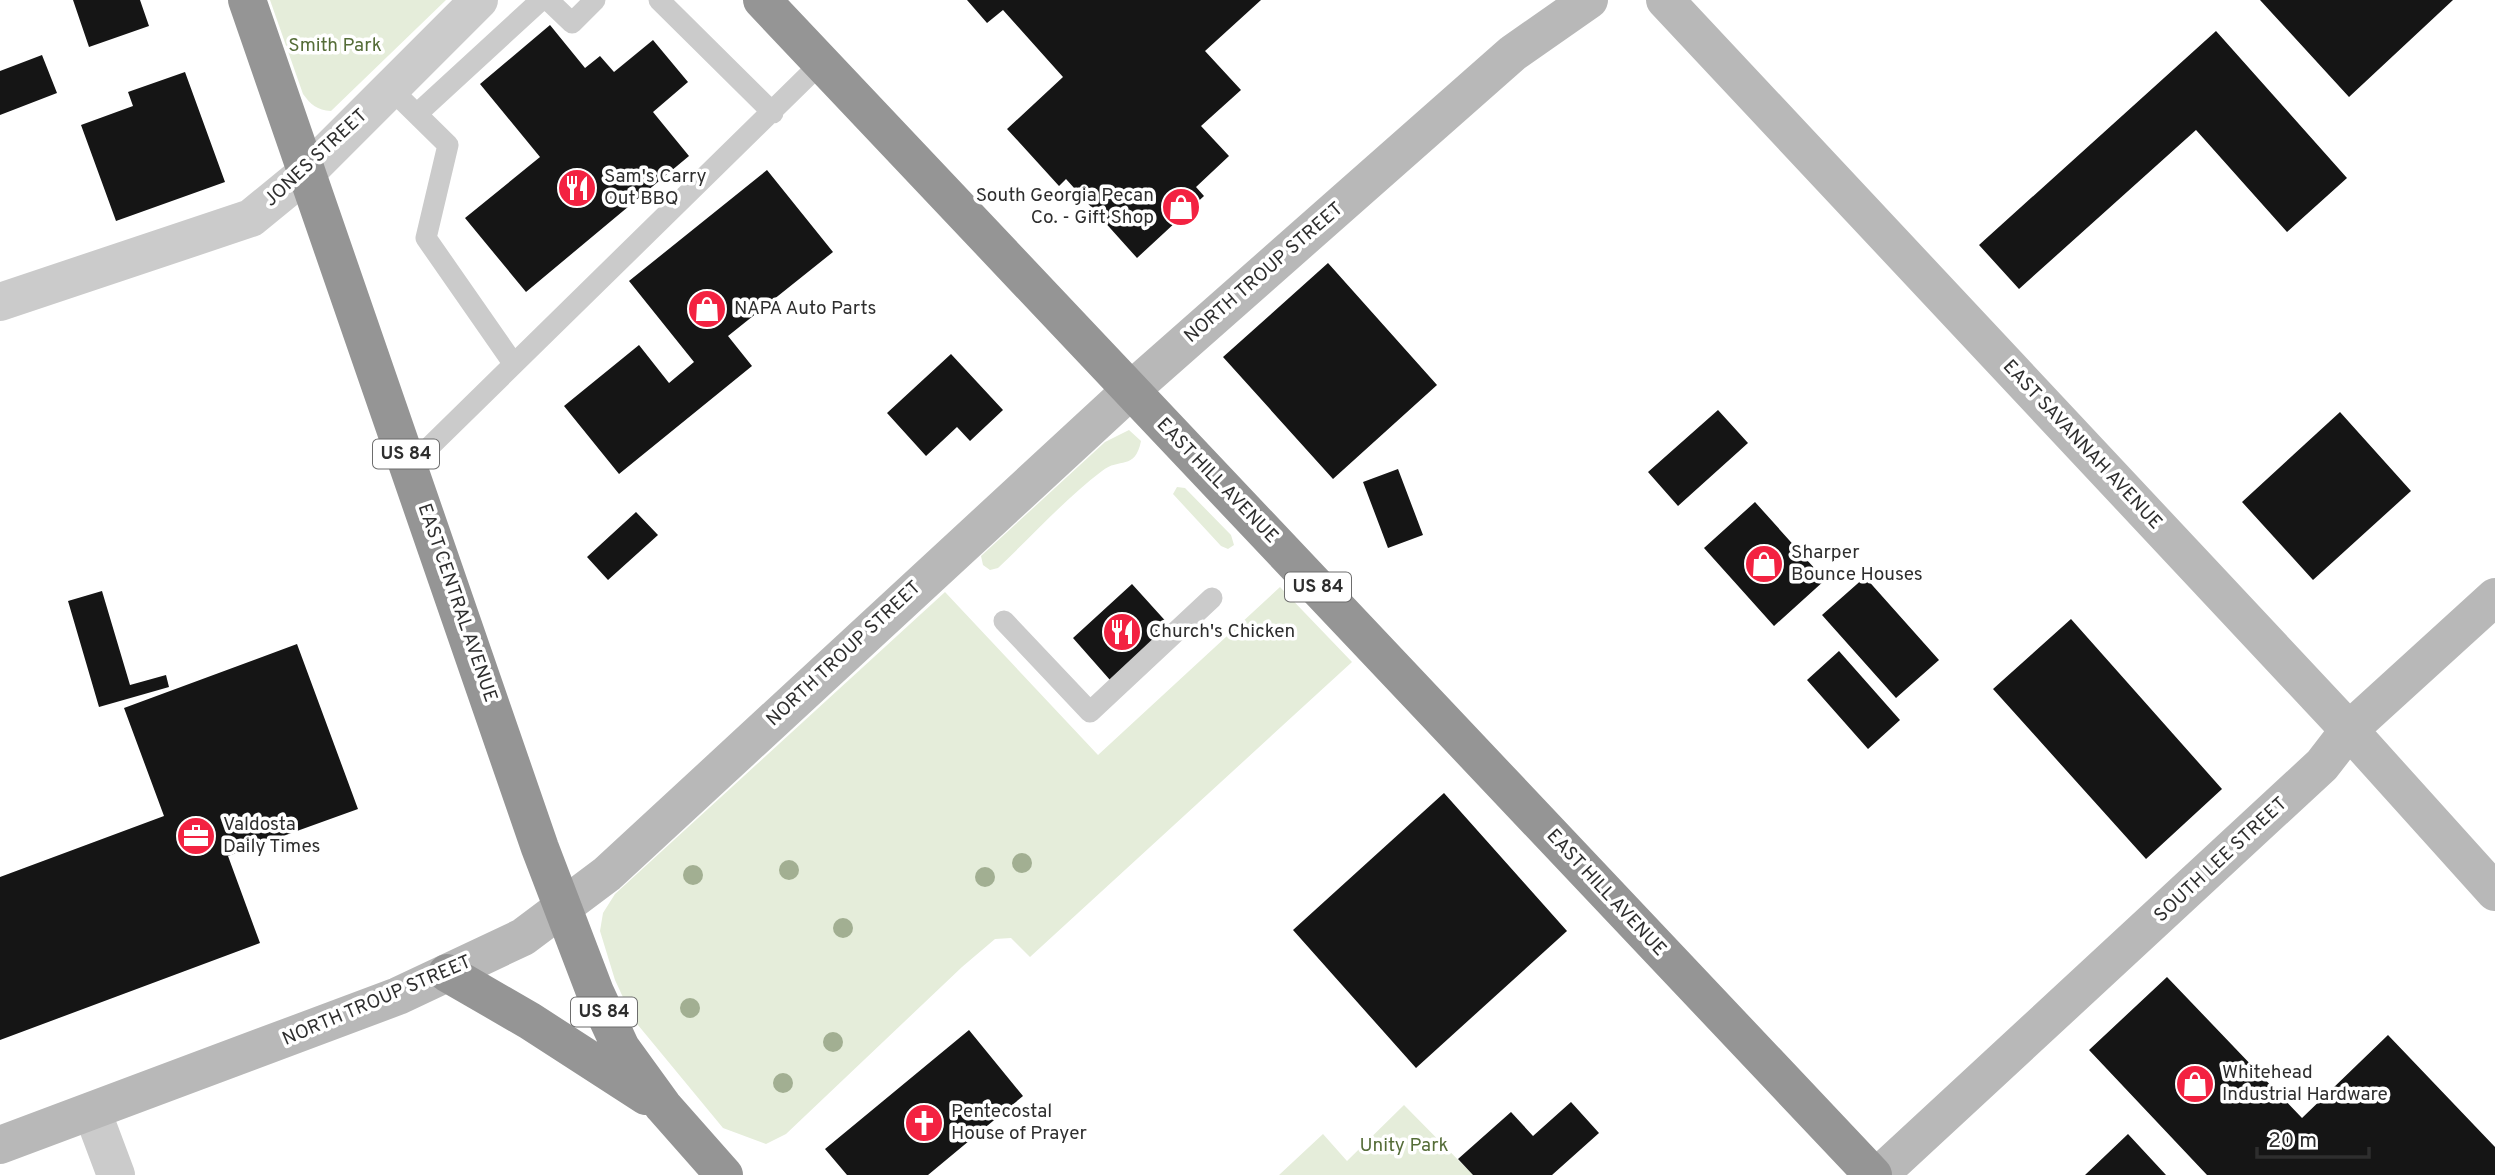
<svg xmlns="http://www.w3.org/2000/svg" width="2495" height="1175" font-family="Overpass,sans-serif">
  <rect width="100%" height="100%" fill="#fff"/>
  <path fill="#e5edda" d="M270,0h176l-115,111c-14,-1 -20,-6 -28,-17z
    M1129,430l12,11c-6,30 -22,16 -39,30 -37,28 -70,65 -104,97l-8,2 -7,-5 -2,-9 124,-114z
    M1177,487l8,1 46,47 3,10 -6,4 -7,-3 -48,-52z
    M1280,587l72,75 -322,295 -19,-19 -16,1 -33,28 -176,167 -20,10 -43,-16 -90,-109 -18,-39 -15,-49 3,-18 12,-19 330,-302 153,163z
    M1404,1105l69,70h-194l44,-41 24,27z"/>
  <path fill="#151515" d="M73,0h67l9,26 -60,21z
    M967,0h294l-56,51 36,39 -40,36 28,30 -33,31 8,9 -67,62 -71,-79 -7,7 -52,-57 56,-52 -60,-67 -16,13z
    M2260,0h193l-104,97z
    M550,25l35,43 15,-12 14,16 39,-32 35,42 -35,30 36,44 -163,136 -61,-74 75,-61 -60,-73z
    M2216,31l131,147 -60,54 -91,-102 -177,159 -40,-44z
    M42,55l15,38 -57,22v-44z
    M185,72l40,110 -109,39 -35,-96 52,-19 -5,-14z
    M767,170l66,82 -105,84 24,30 -133,108 -55,-68 75,-61 30,38 25,-21 -65,-81z
    M1328,263l109,122 -104,94 -110,-122z
    M951,354l52,56 -33,31 -13,-14 -31,29 -39,-43z
    M1718,410l30,33 -70,63 -30,-34z
    M2340,412l71,79 -98,89 -71,-78z
    M1398,469l25,66 -35,13 -25,-66z
    M1755,502l70,78 -51,46 -70,-78z
    M636,512l22,23 -50,45 -21,-23z
    M1865,577l74,83 -43,38 -74,-83z
    M1132,584l38,42 -60,54 -37,-42z
    M102,591l28,94 36,-10 3,12 -70,20 -31,-106z
    M2071,619l151,170 -76,70 -153,-170z
    M297,644l61,165 -130,47 32,87 -260,97v-163l164,-61 -40,-108z
    M1839,651l61,69 -32,29 -61,-69z
    M1444,793l123,138 -151,137 -123,-138z
    M2167,977l135,141 86,-83 107,112v28h-288l-118,-125z
    M969,1030l54,66 -95,79h-81l-22,-26z
    M1571,1102l28,31 -47,42h-79l-15,-16 53,-47 22,24z
    M2128,1134l38,41h-81z"/>
  <g fill="none" stroke-linecap="round" stroke-linejoin="round">
    <path stroke="#cbcbcb" stroke-width="21" d="M548,0l24,23 23,-23
      M659,0l114,113
      M390,88l58,57 -22,93 87,125
      M418,113l123,-113
      M410,466l412,-404
      M1004,621l86,91 122,-114"/>
    <path stroke="#cbcbcb" stroke-width="38" d="M0,302l251,-84 55,-45 173,-173
      M92,1111l24,64"/>
    <path stroke="#b8b8b8" stroke-width="38" d="M1665,0l684,730 146,162
      M0,1145l398,-149 125,-59 84,-63 524,-484 382,-337 76,-53
      M1879,1175l443,-410 27,-35 146,-133"/>
    <path stroke="#959595" stroke-width="38" d="M247,0l293,848 55,144 26,56 42,58 61,69
      M762,0l1111,1175
      M447,973l83,48 116,75"/>
  </g>
  <g fill="#a2af92">
    <circle cx="1022" cy="863" r="10"/>
    <circle cx="789" cy="870" r="10"/>
    <circle cx="693" cy="875" r="10"/>
    <circle cx="985" cy="877" r="10"/>
    <circle cx="843" cy="928" r="10"/>
    <circle cx="690" cy="1008" r="10"/>
    <circle cx="833" cy="1042" r="10"/>
    <circle cx="783" cy="1083" r="10"/>
  </g>
  <defs>
    <symbol id="restaurant-disc" viewBox="-11 -11 22 22"><circle r="9.5" fill="#f32241" stroke="#fff"/><path d="M-5-6h1v4h1v-4h1v4h1v-4h1v5L-1.5 .5V6h-2V.5L-5-1ZM5-6V6H3V1.5H1.5Q1.5-4 5-6Z" fill="#fff"/></symbol>
    <symbol id="shop-disc" viewBox="-11 -11 22 22"><circle r="9.5" fill="#f32241" stroke="#fff"/><path d="M-5-2.5h2.3a2.7 3.5 0 0 1 5.4 0H5L5.5 6h-11ZM-1.5-2.5h3a1.5 2.3 0 0 0-3 0Z" fill="#fff"/></symbol>
    <symbol id="office-disc" viewBox="-11 -11 22 22"><circle r="9.5" fill="#f32241" stroke="#fff"/><path d="M-6-3h4V-5.5h4V-3h4V5H-6ZM-1-4.5V-3h2v-1.5ZM-6 0V1H6V0Z" fill="#fff"/></symbol>
    <symbol id="church-disc" viewBox="-11 -11 22 22"><circle r="9.5" fill="#f32241" stroke="#fff"/><path d="M-1.2-6h2.4v3.5h3.3v2.4h-3.3V6h-2.4V-.1h-3.3v-2.4h3.3Z" fill="#fff"/></symbol>
  </defs>
  <g fill-rule="evenodd">
    <use href="#restaurant-disc" x="555" y="166" width="44" height="44"/>
    <use href="#shop-disc" x="1159" y="185" width="44" height="44"/>
    <use href="#shop-disc" x="685" y="287" width="44" height="44"/>
    <use href="#shop-disc" x="1742" y="542" width="44" height="44"/>
    <use href="#restaurant-disc" x="1100" y="610" width="44" height="44"/>
    <use href="#office-disc" x="174" y="814" width="44" height="44"/>
    <use href="#shop-disc" x="2173" y="1062" width="44" height="44"/>
    <use href="#church-disc" x="902" y="1101" width="44" height="44"/>
  </g>
  <g text-anchor="middle" dominant-baseline="central" stroke-width="7" stroke-linejoin="round" paint-order="stroke">
    <g fill="#fff" stroke="#6d6d6d" stroke-width="2">
      <rect x="373" y="439.5" width="66" height="29" rx="5"/>
      <rect x="1285" y="572.5" width="66" height="29" rx="5"/>
      <rect x="571" y="997.5" width="66" height="29" rx="5"/>
    </g>
    <g font-size="18" font-weight="bold" fill="#2e2e2e">
      <text x="406" y="454">US 84</text>
      <text x="1318" y="587">US 84</text>
      <text x="604" y="1012">US 84</text>
    </g>
    <g font-size="19" fill="#556d38" stroke="#fff">
      <text x="335" y="46">Smith Park</text>
      <text x="1404" y="1146">Unity Park</text>
    </g>
    <g font-size="19" fill="#2e2e2e" stroke="#fff">
      <text transform="translate(316 158) rotate(-43)">JONES STREET</text>
      <text transform="translate(1264 273) rotate(-41)">NORTH TROUP STREET</text>
      <text transform="translate(2082 445) rotate(47)">EAST SAVANNAH AVENUE</text>
      <text transform="translate(1217 481) rotate(46)">EAST HILL AVENUE</text>
      <text transform="translate(457 603) rotate(71)">EAST CENTRAL AVENUE</text>
      <text transform="translate(844 654) rotate(-43)">NORTH TROUP STREET</text>
      <text transform="translate(2221 860) rotate(-43)">SOUTH LEE STREET</text>
      <text transform="translate(1606 893) rotate(47)">EAST HILL AVENUE</text>
      <text transform="translate(377 1001) rotate(-23)">NORTH TROUP STREET</text>
    </g>
    <g font-size="19" fill="#2e2e2e" stroke="#fff" text-anchor="start">
      <text x="604" y="177">Sam's Carry<tspan x="604" dy="22">Out BBQ</tspan></text>
      <text x="1154" y="196" text-anchor="end">South Georgia Pecan<tspan x="1154" dy="22">Co. - Gift Shop</tspan></text>
      <text x="734" y="309">NAPA Auto Parts</text>
      <text x="1791" y="553">Sharper<tspan x="1791" dy="22">Bounce Houses</tspan></text>
      <text x="1149" y="632">Church's Chicken</text>
      <text x="223" y="825">Valdosta<tspan x="223" dy="22">Daily Times</tspan></text>
      <text x="2222" y="1073">Whitehead<tspan x="2222" dy="22">Industrial Hardware</tspan></text>
      <text x="951" y="1112">Pentecostal<tspan x="951" dy="22">House of Prayer</tspan></text>
    </g>
  </g>
  <path d="M2257 1147v10h112v-10" fill="none" stroke="#2e2e2e" stroke-width="3.5"/>
  <text x="2268" y="1147" font-size="21" fill="#2e2e2e" stroke="#ffffff" stroke-width="5" paint-order="stroke">20 m</text>
</svg>
